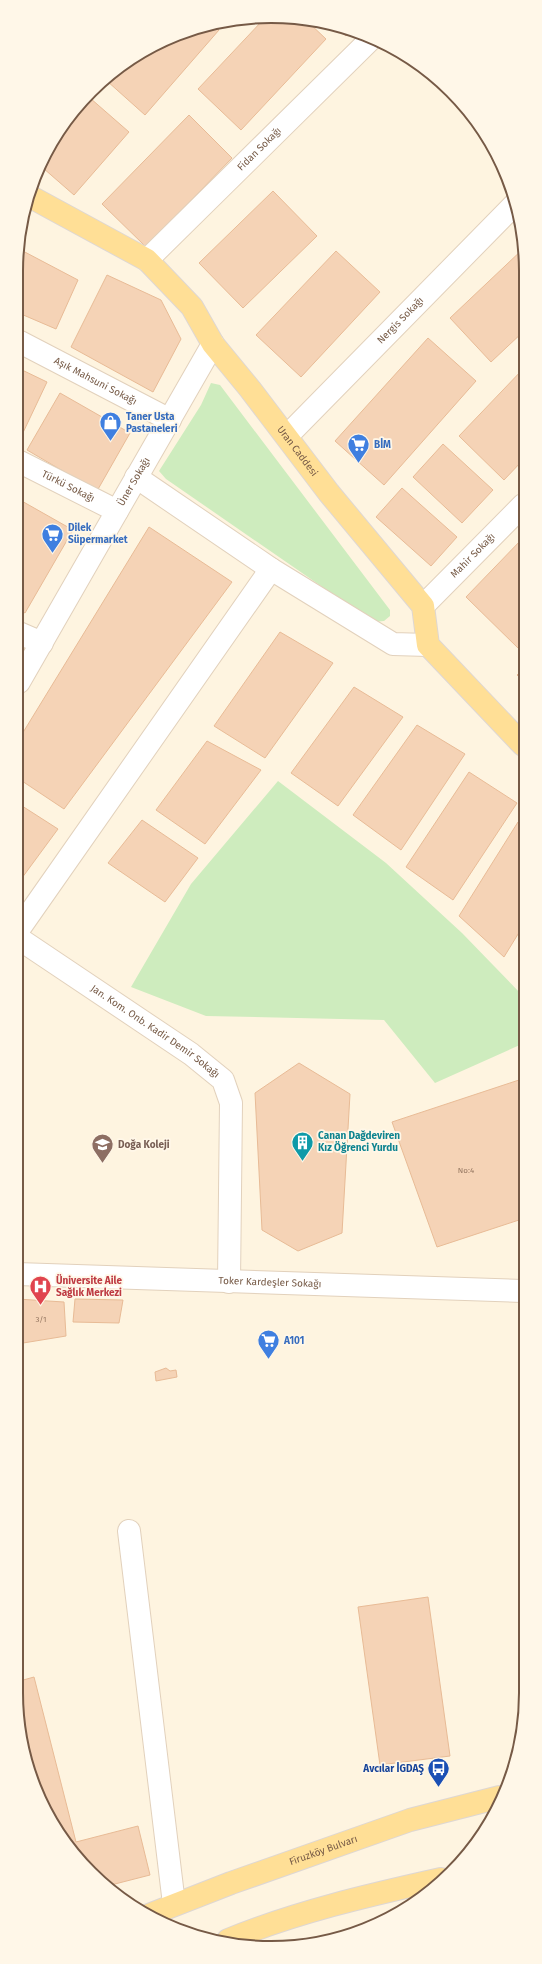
<svg xmlns="http://www.w3.org/2000/svg" width="542" height="1964" font-family="'Fira Sans',sans-serif">
  <rect width="100%" height="100%" fill="#fef4e0"/>
  <path fill="#ceecbe" d="M211,383l9,2 170,225v6l-6,5 -11,1 -207,-143 -7,-8 42,-66z
    M278,781l108,82 76,70 60,62v49l-87,39 -51,-63 -178,-4 -75,-29 60,-103z"/>
  <path fill="#f5d3b6" stroke="#e8bb96" d="M262,21h45l19,18 -85,91 -43,-41z
    M212,25l7,5 -74,85 -38,-34 22,-22z
    M335,26l15,5 -4,5z
    M90,98l39,34 -55,63 -31,-27 16,-38z
    M189,115l43,43 -86,89 -44,-43z
    M273,191l44,45 -74,72 -44,-45z
    M524,248v83l-33,31 -41,-44z
    M21,250l57,30 -22,49 -35,-15z
    M336,251l44,41 -79,85 -45,-42z
    M107,275l54,25 20,39 -28,53 -82,-45z
    M428,338l48,43 -92,104 -49,-44z
    M524,368l-1,92 -19,20 -45,-44z
    M20,369l27,13 -27,57z
    M60,393l70,40 -33,58 -70,-41z
    M443,444l50,46 -31,33 -49,-46z
    M402,488l55,49 -26,29 -55,-49z
    M20,500l53,30 -48,83 -5,-3z
    M149,527l83,55 -168,227 -45,-30v-40z
    M523,538v107l-4,4 -53,-52z
    M280,632l53,31 -68,95 -51,-32z
    M523,669v12l-6,-6z
    M354,687l49,30 -65,89 -47,-33z
    M417,725l48,29 -64,96 -48,-35z
    M207,741l54,29 -56,74 -49,-34z
    M469,772l48,31 -64,97 -47,-33z
    M19,804l39,25 -39,53z
    M142,820l56,38 -33,44 -57,-39z
    M518,822l5,4v100l-19,31 -45,-41z
    M299,1063l51,31 -8,139 -44,18 -36,-21 -7,-137z
    M522,1079v140l-85,28 -45,-125z
    M17,1299l47,3 2,34 -49,8z
    M75,1299l48,1 -4,23 -46,-1z
    M166,1368l4,3 6,-1 1,7 -21,4 -1,-9z
    M428,1597l22,159 -70,9 -22,-158z
    M34,1677l42,165 62,-16 12,49 -39,10 -32,-24 -44,-71 -19,-97v-11z"/>
  <g fill="none" stroke-linecap="round" stroke-linejoin="round">
    <defs>
      <g id="minor">
        <path id="s1" d="M147,260l225,-222"/>
        <path id="s2" d="M20,342l150,78"/>
        <path id="s3" d="M287,436l227,-231"/>
        <path id="s4" d="M20,462l97,49"/>
        <path d="M136,477l135,92 122,75 35,1"/>
        <path id="s5" d="M423,606l100,-101"/>
        <path d="M19,633l23,10"/>
        <path id="s6" d="M19,682l194,-338"/>
        <path d="M19,929l252,-360"/>
        <path id="s7" d="M18,938l173,116 32,26 8,23 -2,179"/>
        <path id="s8" d="M17,1274l505,17"/>
        <path d="M129,1531l45,373"/>
      </g>
      <g id="major">
        <path id="s9" d="M31,197l116,63 45,47 21,37 37,45 79,104 94,113 5,39 95,100"/>
        <path id="s10" d="M149,1915l82,-32 179,-63 90,-23"/>
        <path d="M228,1940c68,-28 141,-45 213,-61"/>
      </g>
    </defs>
    <use href="#minor" stroke="#e2d1bc" stroke-width="24"/>
    <use href="#major" stroke="#ded7d3" stroke-width="24"/>
    <use href="#minor" stroke="#fff" stroke-width="22"/>
    <use href="#major" stroke="#ffdf96" stroke-width="22"/>
  </g>
  <defs>
    <symbol id="shop-pin" viewBox="-11 -11 22 30"><path d="M0 17L-7.5 6A9.5 9.5 0 1 1 7.5 6Z" fill="#3f7fe0" stroke="#fff7e8"/><path d="M-5-2.5h2.3a2.7 3.5 0 0 1 5.4 0H5L5.5 6h-11ZM-1.5-2.5h3a1.5 2.3 0 0 0-3 0Z" fill="#fff"/></symbol>
    <symbol id="supermarket-pin" viewBox="-11 -11 22 30"><path d="M0 17L-7.5 6A9.5 9.5 0 1 1 7.5 6Z" fill="#3f7fe0" stroke="#fff7e8"/><path d="M-6-5.5h2.5l.6 2H6L4.5 2H-2.5L-4.4-4H-6ZM-1.5 3.2a1.3 1.3 0 1 0 .1 0ZM3 3.2a1.3 1.3 0 1 0 .1 0Z" fill="#fff"/></symbol>
    <symbol id="building-pin" viewBox="-11 -11 22 30"><path d="M0 17L-7.5 6A9.5 9.5 0 1 1 7.5 6Z" fill="#0f9aa8" stroke="#fff7e8"/><path d="M-4-6H4V6H1V3H-1V6H-4ZM-2.5-4.3h1.7v1.8h-1.7ZM.8-4.3h1.7v1.8H.8ZM-2.5-1h1.7V.8h-1.7ZM.8-1h1.7V.8H.8Z" fill="#fff"/></symbol>
    <symbol id="school-pin" viewBox="-11 -11 22 30"><path d="M0 17L-7.5 6A9.5 9.5 0 1 1 7.5 6Z" fill="#8d6e63" stroke="#fff7e8"/><path d="M0-5L7-2L0 1L-7-2ZM-4 1L0 2.5L4 1V4Q0 6-4 4Z" fill="#fff"/></symbol>
    <symbol id="hospital-pin" viewBox="-11 -11 22 30"><path d="M0 17L-7.5 6A9.5 9.5 0 1 1 7.5 6Z" fill="#e0444e" stroke="#fff7e8"/><path d="M-5-5h3v3.5h4V-5h3V5h-3V1.5h-4V5h-3Z" fill="#fff"/></symbol>
    <symbol id="bus-pin" viewBox="-11 -11 22 30"><path d="M0 17L-7.5 6A9.5 9.5 0 1 1 7.5 6Z" fill="#1a4fb4" stroke="#fff7e8"/><path d="M-5-6H5V4H4V6H2V4H-2V6H-4V4H-5ZM-3.5-4V0h7V-4ZM-3.5 1.2v1.5H-2V1.2ZM2 1.2v1.5H3.5V1.2Z" fill="#fff"/></symbol>
  </defs>
  <g fill-rule="evenodd">
    <use href="#shop-pin" x="98" y="410" width="25" height="34"/>
    <use href="#supermarket-pin" x="346" y="432" width="25" height="34"/>
    <use href="#supermarket-pin" x="40" y="522" width="25" height="34"/>
    <use href="#building-pin" x="290" y="1130" width="25" height="34"/>
    <use href="#school-pin" x="90" y="1132" width="25" height="34"/>
    <use href="#hospital-pin" x="28" y="1274" width="25" height="34"/>
    <use href="#supermarket-pin" x="256" y="1328" width="25" height="34"/>
    <use href="#bus-pin" x="426" y="1756" width="25" height="34"/>
  </g>
  <g text-anchor="middle" dominant-baseline="central" stroke-width="3.5" stroke-linejoin="round" paint-order="stroke">
    <g font-size="8" fill="#967862">
      <text x="466" y="1170">No:4</text>
      <text x="41" y="1319">3/1</text>
    </g>
    <g font-size="10" fill="#765a46" stroke="#fff7e8">
      <text stroke="none"><textPath href="#s1" startOffset="158">Fidan Sokağı</textPath></text>
      <text stroke="none"><textPath href="#s3" startOffset="162">Nergis Sokağı</textPath></text>
      <text stroke="none"><textPath href="#s2" startOffset="85">Aşık Mahsuni Sokağı</textPath></text>
      <text stroke="none"><textPath href="#s9" startOffset="376">Uran Caddesi</textPath></text>
      <text stroke="none"><textPath href="#s6" startOffset="231">Üner Sokağı</textPath></text>
      <text stroke="none"><textPath href="#s4" startOffset="54">Türkü Sokağı</textPath></text>
      <text stroke="none"><textPath href="#s5" startOffset="71">Mahir Sokağı</textPath></text>
      <text stroke="none"><textPath href="#s7" startOffset="166">Jan. Kom. Onb. Kadir Demir Sokağı</textPath></text>
      <text stroke="none"><textPath href="#s8" startOffset="253">Toker Kardeşler Sokağı</textPath></text>
      <text stroke="none"><textPath href="#s10" startOffset="186">Firuzköy Bulvarı</textPath></text>
    </g>
    <g font-size="10" font-weight="bold" fill="#366cbe" stroke="#fff7e8" text-anchor="start">
      <text x="126" y="417">Taner Usta<tspan x="126" dy="12">Pastaneleri</tspan></text>
      <text x="374" y="445">BİM</text>
      <text x="68" y="528">Dilek<tspan x="68" dy="12">Süpermarket</tspan></text>
      <text x="284" y="1341">A101</text>
    </g>
    <g font-size="10" font-weight="bold" fill="#0d838f" stroke="#fff7e8" text-anchor="start">
      <text x="318" y="1136">Canan Dağdeviren<tspan x="318" dy="12">Kız Öğrenci Yurdu</tspan></text>
    </g>
    <g font-size="10" font-weight="bold" fill="#785e54" stroke="#fff7e8" text-anchor="start">
      <text x="118" y="1145">Doğa Koleji</text>
    </g>
    <g font-size="10" font-weight="bold" fill="#be3a42" stroke="#fff7e8" text-anchor="start">
      <text x="56" y="1281">Üniversite Aile<tspan x="56" dy="12">Sağlık Merkezi</tspan></text>
    </g>
    <g font-size="10" font-weight="bold" fill="#164399" stroke="#fff7e8" text-anchor="end">
      <text x="424" y="1769">Avcılar İGDAŞ</text>
    </g>
  </g>
  <path d="M0 0H542V1964H0ZM271 23H271A248 248 0 0 1 519 271V1693A248 248 0 0 1 271 1941H271A248 248 0 0 1 23 1693V271A248 248 0 0 1 271 23Z" fill="#fff7e8" fill-rule="evenodd"/>
  <path fill="none" stroke="#765a46" stroke-width="2" d="M271 23H271A248 248 0 0 1 519 271V1693A248 248 0 0 1 271 1941H271A248 248 0 0 1 23 1693V271A248 248 0 0 1 271 23Z"/>
</svg>
